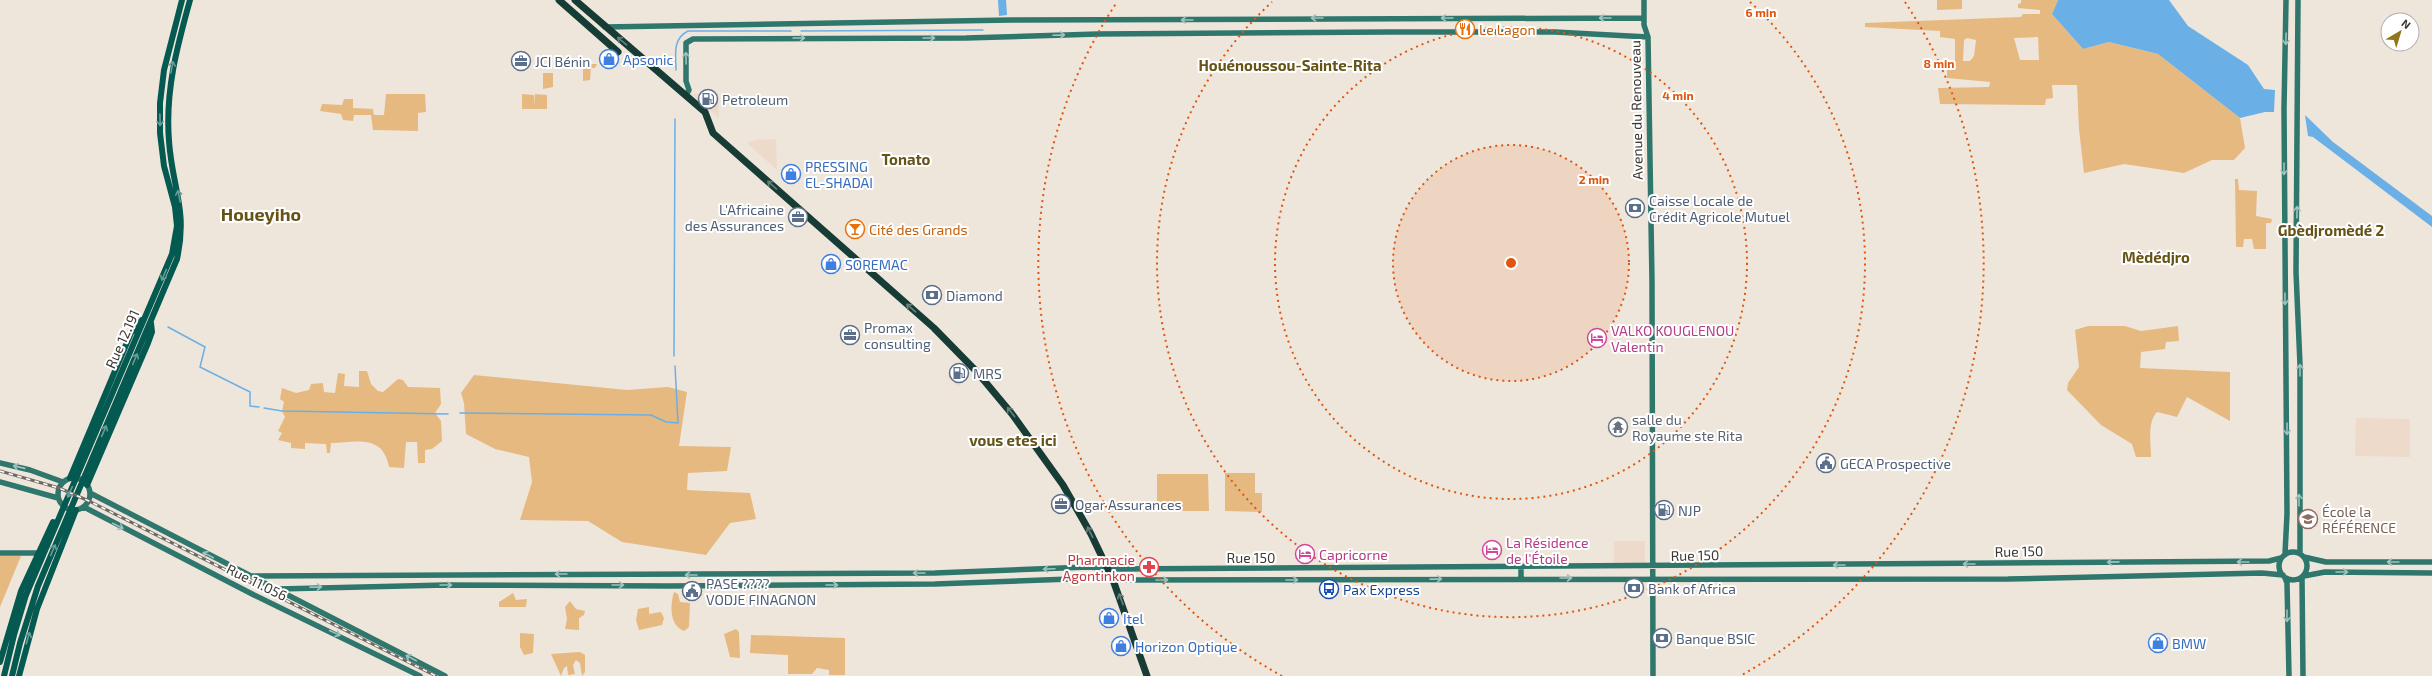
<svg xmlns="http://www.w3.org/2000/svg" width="2432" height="676" font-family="'Exo 2',sans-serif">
  <rect width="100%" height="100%" fill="#efe6db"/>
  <path fill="#eddaca" d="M718,93l1,25 -28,-24z
    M776,139l1,31 -30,-27 8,-3z
    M959,363l11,12 -12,12 -11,-11z
    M2356,418l54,1v38l-55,-1z
    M1614,541h31v23h-31z"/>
  <path fill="#e6b981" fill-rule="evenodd" d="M1937,0h25v9l-25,1z
    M2021,0h37l-6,14 31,35 26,-7 49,12 82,64 5,30 -11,12h-22l-28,13 -60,-9 -40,9 -5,-44 -2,-44h-25l1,13 -7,1 -1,6 -105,-1 -2,-16 51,-1 1,-5 -43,-4v-13l8,-1v-25l-15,-2v-6l-75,-4v-4l156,-6 2,-3h17v-4l-22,-2v-4l3,-1zM2038,37l1,23h-19l-6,-22zM1967,38l9,2 -2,16 -4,5h-7l1,-21z
    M583,64h14l-2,4h-4l-1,12 -7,1z
    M543,73h10v14l-10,2z
    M386,94h39l1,18 -8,1v18l-45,-1 -2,-15h-17l-1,6 -10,-1 -2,-6 -21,-3 2,-7 20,1 2,-6h9v9l20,1 1,6h10z
    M522,94l12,1v11l1,-12 12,1v14h-25z
    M2235,179h3l1,11 18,1 -1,25 16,3 -1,4h-5v26h-12l-2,-10h-8l-1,8h-7z
    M2088,326h37l16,5 37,-5 1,15 -13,1 -1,7 -24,3 -1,16 90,4v49l-43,-24 -10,20 -20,-5c-10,10 -6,32 -6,45h-15l-4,-13 -31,-19 -34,-35 1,-7 11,-16 -4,-37z
    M359,371h8l4,13 7,7 5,1 15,-13 5,1 5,7 32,1 1,16 -6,9 6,8 1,20 -10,8 -7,1v13h-7l-1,-21h-11l-2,26 -15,-1c-6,-33 -32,-25 -58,-24l-1,10h-3l-1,-9 -21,-1v6l-14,-1v-5l-13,-3 4,-7 -4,-2 7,-14 -3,-6 2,-9 -4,-3 2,-11 14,5 13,-3 2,-6 12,-1 1,9 11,1 3,-20 7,1 -1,12 15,1z
    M474,375l153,15 41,-3 19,5 -8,54 52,1 -4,24 -39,2 -1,17 63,3 6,26 -26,4 -24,32 -84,-13 -34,-21 -68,-1 12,-38 -3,-25 -34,-8 -29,-15 -2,-31 -3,-10z
    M1225,473h30v20h7v19l-37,-1z
    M1157,474h51l1,37h-52z
    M0,556h21l-21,51z
    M674,592l4,2 2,8 10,1 -1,24 -5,4c-15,-6 -14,-26 -10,-39z
    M513,593l3,7 11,-1 -1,8h-27v-5z
    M570,601l6,8 9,2 -1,4 -5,3v12l-14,-1 2,-10 -2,-12z
    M649,607v7l12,-2 3,6 -2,7 -23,5 -3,-10 2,-11z
    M736,629l3,3 1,26 -10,-1 -6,-23z
    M520,633l14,1 -1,19 -9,2 -4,-8z
    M751,635l94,3v37h-16v-5l-12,-2 -5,6h-24v-19l-38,-2z
    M580,652l5,3v17l-3,4 -2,-13 -4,-3 -3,5 2,9 -7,1 -1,-9 -3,2 -3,8 -10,-22z"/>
  <path fill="#6bafe7" d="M998,0h8l1,15 -8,1z
    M2058,0h111l19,26 60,39 16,24 11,1 -1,22h-9l-25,6 -82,-64 -49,-12 -26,7 -31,-35z
    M2305,115l28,27 99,74v11l-119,-90 -5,-1z"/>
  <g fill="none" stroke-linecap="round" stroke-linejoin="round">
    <path stroke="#6bafe7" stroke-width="1.5" d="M801,31l182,-1
      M676,70c0,-15 -4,-31 12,-39h103
      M168,327l37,20 -5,20 50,25v14l9,1
      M674,356l1,-237
      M264,408l18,3 166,3
      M460,413l191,2 15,7 12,1 -3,-57"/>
    <path stroke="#2f766c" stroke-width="5.5" d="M1644,0v25l4,12 4,245 1,394
      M2298,0l-2,272 4,93v188
      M605,27l406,-7 633,-2
      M686,95l3,-5 -3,-9v-38l7,-4 273,-1 132,-4 292,-2h165l93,5
      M0,463l30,7 33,12
      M58 494a16 16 0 1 1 32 0a16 16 0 1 1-32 0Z
      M0,482l58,16
      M90,493l355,183
      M84,507l170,88 166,81
      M2279 566a14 14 0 1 1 28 0a14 14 0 1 1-28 0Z
      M0,553h37
      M2285,554l2,-40 -3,-405 2,-109
      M2304,557l22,5h106
      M1521,566v12
      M251,576l684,-3 153,-6 30,2 1151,-8 12,-3
      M2304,576l21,-4 107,1
      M2285,578l2,5 2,93
      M2302,578l1,98
      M278,589l168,-4 223,1 266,-2 163,-6 25,2 885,-1 254,-6 21,2"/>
    <path stroke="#045950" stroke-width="6" d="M70,478l61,-145 11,-13
      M87,485l61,-142 4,-11 -1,-9
      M0,662l21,-71 32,-69
      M4,676l10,-41 12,-40 146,-341 5,-28 -2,-19 -11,-41 -4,-33v-30l4,-33 18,-70
      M12,676l8,-33 18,-57 139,-327c11,-49 -5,-72 -8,-118 -4,-50 8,-94 21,-141
      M19,676l18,-67 39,-99"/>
    <path stroke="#173c36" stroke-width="7" d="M559,0l59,52
      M575,0l130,112 8,21 221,195 43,44 35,42 51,71 28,49 22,46 34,96"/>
    <defs>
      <path id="rail" d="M0,471l59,17 30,13 347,175"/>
    </defs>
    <use href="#rail" stroke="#6f6963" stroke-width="3"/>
    <use href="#rail" stroke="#fff" stroke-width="1.5" stroke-dasharray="4.5" stroke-linecap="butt"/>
  </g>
  <defs><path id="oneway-shaft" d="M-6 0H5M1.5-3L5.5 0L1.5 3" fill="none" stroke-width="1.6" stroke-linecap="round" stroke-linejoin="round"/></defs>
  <g stroke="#a1c1bd">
    <use href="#oneway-shaft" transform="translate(1317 18) rotate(180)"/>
    <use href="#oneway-shaft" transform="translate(1447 18) rotate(-180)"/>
    <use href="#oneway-shaft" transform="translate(1605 18) rotate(180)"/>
    <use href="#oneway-shaft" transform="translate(1187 20) rotate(180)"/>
    <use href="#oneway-shaft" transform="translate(1059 35) rotate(-2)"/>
    <use href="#oneway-shaft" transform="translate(799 38)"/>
    <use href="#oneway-shaft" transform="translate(929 38)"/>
    <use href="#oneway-shaft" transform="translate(2286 39) rotate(91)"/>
    <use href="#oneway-shaft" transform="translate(686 58) rotate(-91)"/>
    <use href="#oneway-shaft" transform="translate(2284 169) rotate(90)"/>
    <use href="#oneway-shaft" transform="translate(2297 212) rotate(-89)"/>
    <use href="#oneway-shaft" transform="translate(2285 299) rotate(89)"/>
    <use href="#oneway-shaft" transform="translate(2300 370) rotate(-90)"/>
    <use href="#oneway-shaft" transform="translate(2287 429) rotate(90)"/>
    <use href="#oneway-shaft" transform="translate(19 467) rotate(-167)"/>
    <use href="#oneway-shaft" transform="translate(2299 500) rotate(-90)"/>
    <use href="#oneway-shaft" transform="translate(118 526) rotate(27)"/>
    <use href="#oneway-shaft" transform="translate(208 555) rotate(-152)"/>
    <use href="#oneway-shaft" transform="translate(2113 562) rotate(179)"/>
    <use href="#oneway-shaft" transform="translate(2243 562) rotate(180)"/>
    <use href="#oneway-shaft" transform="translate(2393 562) rotate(-180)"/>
    <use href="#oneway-shaft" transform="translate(1969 564) rotate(180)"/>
    <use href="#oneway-shaft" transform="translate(1839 565) rotate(180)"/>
    <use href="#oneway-shaft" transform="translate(1049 569) rotate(178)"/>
    <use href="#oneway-shaft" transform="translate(2342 572)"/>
    <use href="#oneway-shaft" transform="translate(919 573) rotate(180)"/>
    <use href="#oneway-shaft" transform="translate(561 574) rotate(-180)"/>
    <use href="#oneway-shaft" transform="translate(691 575) rotate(180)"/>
    <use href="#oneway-shaft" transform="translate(1566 578)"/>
    <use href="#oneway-shaft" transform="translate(1436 579) rotate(-1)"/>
    <use href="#oneway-shaft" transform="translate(1162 580)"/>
    <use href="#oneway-shaft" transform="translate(1292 580)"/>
    <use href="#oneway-shaft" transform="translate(446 585)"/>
    <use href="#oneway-shaft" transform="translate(618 585)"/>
    <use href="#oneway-shaft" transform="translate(832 585)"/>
    <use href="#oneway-shaft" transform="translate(316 587) rotate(-1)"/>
    <use href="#oneway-shaft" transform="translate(2287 616) rotate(90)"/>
    <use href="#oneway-shaft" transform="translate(335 633) rotate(25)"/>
    <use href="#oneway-shaft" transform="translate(411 658) rotate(-152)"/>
  </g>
  <g stroke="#68807c">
    <use href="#oneway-shaft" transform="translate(622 41) rotate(-140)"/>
    <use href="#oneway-shaft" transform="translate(772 185) rotate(-138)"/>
    <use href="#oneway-shaft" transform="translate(911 308) rotate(-139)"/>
    <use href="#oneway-shaft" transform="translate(1011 412) rotate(-128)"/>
    <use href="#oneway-shaft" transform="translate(1090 532) rotate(-117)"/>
    <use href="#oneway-shaft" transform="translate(1121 599) rotate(-111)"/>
  </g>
  <g stroke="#689b96">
    <use href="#oneway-shaft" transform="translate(172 67) rotate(-80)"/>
    <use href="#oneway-shaft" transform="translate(160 120) rotate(89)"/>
    <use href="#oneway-shaft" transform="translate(179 196) rotate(-102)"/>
    <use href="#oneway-shaft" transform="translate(164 275) rotate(113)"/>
    <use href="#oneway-shaft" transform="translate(135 359) rotate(-67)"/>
    <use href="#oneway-shaft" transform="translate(104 431) rotate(-67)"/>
    <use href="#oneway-shaft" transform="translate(70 492) rotate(113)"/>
    <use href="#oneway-shaft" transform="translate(53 550) rotate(-67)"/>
    <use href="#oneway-shaft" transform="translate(28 638) rotate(-73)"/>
  </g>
  <circle cx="1511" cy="263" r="118" fill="#df570e" fill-opacity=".12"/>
  <g fill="none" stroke="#df570e" stroke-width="2" stroke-dasharray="2 4">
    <circle cx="1511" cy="263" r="118"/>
    <circle cx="1511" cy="263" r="236"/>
    <path d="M1750 2A354 354 0 1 1 1272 2"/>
    <path d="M1282 676A472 472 0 0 1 1117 2M1905 2A472 472 0 0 1 1740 676"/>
  </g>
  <defs>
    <symbol id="restaurant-ring" viewBox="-11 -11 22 22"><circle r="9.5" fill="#fff" stroke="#e8710a" stroke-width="1.5"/><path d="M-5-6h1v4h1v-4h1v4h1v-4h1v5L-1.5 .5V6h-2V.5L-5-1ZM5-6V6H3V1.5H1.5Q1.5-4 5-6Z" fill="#e8710a"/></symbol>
    <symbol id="shop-ring" viewBox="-11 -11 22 22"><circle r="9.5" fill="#fff" stroke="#3f7fe0" stroke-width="1.5"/><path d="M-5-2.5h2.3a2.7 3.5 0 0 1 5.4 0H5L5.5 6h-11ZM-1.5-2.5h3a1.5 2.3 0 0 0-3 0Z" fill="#3f7fe0"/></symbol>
    <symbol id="office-ring" viewBox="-11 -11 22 22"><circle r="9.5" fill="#fff" stroke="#5c6f8a" stroke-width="1.5"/><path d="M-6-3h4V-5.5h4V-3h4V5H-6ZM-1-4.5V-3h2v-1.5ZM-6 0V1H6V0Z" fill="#5c6f8a"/></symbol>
    <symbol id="fuel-ring" viewBox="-11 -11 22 22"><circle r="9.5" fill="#fff" stroke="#5c6f8a" stroke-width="1.5"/><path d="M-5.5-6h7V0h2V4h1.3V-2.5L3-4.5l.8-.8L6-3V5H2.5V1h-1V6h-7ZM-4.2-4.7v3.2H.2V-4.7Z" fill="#5c6f8a"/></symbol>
    <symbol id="bank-ring" viewBox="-11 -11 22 22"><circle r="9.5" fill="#fff" stroke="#5c6f8a" stroke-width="1.5"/><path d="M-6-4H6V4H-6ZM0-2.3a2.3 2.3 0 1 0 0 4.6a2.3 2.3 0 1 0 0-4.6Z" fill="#5c6f8a"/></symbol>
    <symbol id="bar-ring" viewBox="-11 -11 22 22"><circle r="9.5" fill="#fff" stroke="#e8710a" stroke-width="1.5"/><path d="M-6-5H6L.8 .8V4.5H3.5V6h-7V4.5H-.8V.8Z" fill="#e8710a"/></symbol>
    <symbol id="hotel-ring" viewBox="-11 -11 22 22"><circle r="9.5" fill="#fff" stroke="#d1479c" stroke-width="1.5"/><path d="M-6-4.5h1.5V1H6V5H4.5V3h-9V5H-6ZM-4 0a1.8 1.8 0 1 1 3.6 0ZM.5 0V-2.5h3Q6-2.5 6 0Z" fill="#d1479c"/></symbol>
    <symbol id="temple-ring" viewBox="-11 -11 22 22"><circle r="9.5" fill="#fff" stroke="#6b7280" stroke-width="1.5"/><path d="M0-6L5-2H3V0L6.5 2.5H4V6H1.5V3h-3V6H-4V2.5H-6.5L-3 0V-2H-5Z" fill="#6b7280"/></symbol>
    <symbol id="civic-ring" viewBox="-11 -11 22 22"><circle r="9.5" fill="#fff" stroke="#5c6f8a" stroke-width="1.5"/><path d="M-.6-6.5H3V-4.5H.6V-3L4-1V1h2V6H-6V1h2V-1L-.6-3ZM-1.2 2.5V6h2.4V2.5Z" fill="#5c6f8a"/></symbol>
    <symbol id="school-ring" viewBox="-11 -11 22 22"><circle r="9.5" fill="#fff" stroke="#8d6e63" stroke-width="1.5"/><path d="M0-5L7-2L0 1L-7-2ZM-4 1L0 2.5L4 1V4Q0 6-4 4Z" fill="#8d6e63"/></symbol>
    <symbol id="pharmacy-ring" viewBox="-11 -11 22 22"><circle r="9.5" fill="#fff" stroke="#e0444e" stroke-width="1.5"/><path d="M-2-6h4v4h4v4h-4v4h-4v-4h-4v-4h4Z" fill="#e0444e"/></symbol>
    <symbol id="bus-ring" viewBox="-11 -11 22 22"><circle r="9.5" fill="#fff" stroke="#1a4fb4" stroke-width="1.5"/><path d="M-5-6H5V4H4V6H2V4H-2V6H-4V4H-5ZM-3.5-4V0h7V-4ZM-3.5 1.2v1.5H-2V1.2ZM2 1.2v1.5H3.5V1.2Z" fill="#1a4fb4"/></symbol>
  </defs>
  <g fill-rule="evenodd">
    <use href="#restaurant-ring" x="1454" y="18" width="22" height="22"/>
    <use href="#shop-ring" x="598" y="48" width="22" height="22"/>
    <use href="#office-ring" x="510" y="50" width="22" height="22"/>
    <use href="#fuel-ring" x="697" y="88" width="22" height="22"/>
    <use href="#shop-ring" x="780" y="163" width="22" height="22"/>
    <use href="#bank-ring" x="1624" y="197" width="22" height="22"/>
    <use href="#office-ring" x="787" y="206" width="22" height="22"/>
    <use href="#bar-ring" x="844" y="218" width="22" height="22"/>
    <use href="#shop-ring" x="820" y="253" width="22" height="22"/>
    <use href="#bank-ring" x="921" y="284" width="22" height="22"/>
    <use href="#office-ring" x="839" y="324" width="22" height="22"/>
    <use href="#hotel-ring" x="1586" y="327" width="22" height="22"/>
    <use href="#fuel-ring" x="948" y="362" width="22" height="22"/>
    <use href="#temple-ring" x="1607" y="416" width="22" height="22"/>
    <use href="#civic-ring" x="1815" y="452" width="22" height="22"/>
    <use href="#office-ring" x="1050" y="493" width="22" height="22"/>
    <use href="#fuel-ring" x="1653" y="499" width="22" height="22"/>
    <use href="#school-ring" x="2297" y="508" width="22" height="22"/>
    <use href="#hotel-ring" x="1481" y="539" width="22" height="22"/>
    <use href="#hotel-ring" x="1294" y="543" width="22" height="22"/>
    <use href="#pharmacy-ring" x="1138" y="556" width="22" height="22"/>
    <use href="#bank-ring" x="1623" y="577" width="22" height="22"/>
    <use href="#bus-ring" x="1318" y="578" width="22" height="22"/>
    <use href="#civic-ring" x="681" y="580" width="22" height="22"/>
    <use href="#shop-ring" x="1098" y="607" width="22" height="22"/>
    <use href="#bank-ring" x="1651" y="627" width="22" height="22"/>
    <use href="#shop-ring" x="2147" y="632" width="22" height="22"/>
    <use href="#shop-ring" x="1110" y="635" width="22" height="22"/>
  </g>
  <g text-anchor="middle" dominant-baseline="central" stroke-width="4" stroke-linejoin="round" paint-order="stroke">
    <g font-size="14" fill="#c56008" stroke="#fff" text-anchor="start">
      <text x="1479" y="29">Le Lagon</text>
      <text x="869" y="229">Cité des Grands</text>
    </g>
    <g font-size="14" fill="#366cbe" stroke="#fff" text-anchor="start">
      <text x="623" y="59">Apsonic</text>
      <text x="805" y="166">PRESSING<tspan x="805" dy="16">EL-SHADAI</tspan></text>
      <text x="845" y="264">SOREMAC</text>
      <text x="1123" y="618">Itel</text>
      <text x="2172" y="643">BMW</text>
      <text x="1135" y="646">Horizon Optique</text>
    </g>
    <g font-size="14" fill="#4e5e75" stroke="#fff" text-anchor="start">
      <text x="535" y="61">JCI Bénin</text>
      <text x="722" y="99">Petroleum</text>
      <text x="1649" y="200">Caisse Locale de<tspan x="1649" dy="16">Crédit Agricole Mutuel</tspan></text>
      <text x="784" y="209" text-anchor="end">L'Africaine<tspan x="784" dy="16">des Assurances</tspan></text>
      <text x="946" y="295">Diamond</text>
      <text x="864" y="327">Promax<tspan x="864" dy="16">consulting</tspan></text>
      <text x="973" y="373">MRS</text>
      <text x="1840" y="463">GECA Prospective</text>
      <text x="1075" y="504">Ogar Assurances</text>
      <text x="1678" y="510">NJP</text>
      <text x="706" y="583">PASE ????<tspan x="706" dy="16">VODJE FINAGNON</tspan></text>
      <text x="1648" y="588">Bank of Africa</text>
      <text x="1676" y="638">Banque BSIC</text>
    </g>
    <g font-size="14" fill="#3c3834" stroke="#fff">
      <text transform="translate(1636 110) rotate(-91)">Avenue du Renouveau</text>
      <text transform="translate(122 339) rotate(-66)">Rue 12.191</text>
      <text transform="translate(2019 551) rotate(-1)">Rue 150</text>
      <text transform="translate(1695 555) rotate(-1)">Rue 150</text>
      <text x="1251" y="557">Rue 150</text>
      <text transform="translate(257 582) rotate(26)">Rue 11.056</text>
    </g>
    <g font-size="14" fill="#b23c85" stroke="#fff" text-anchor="start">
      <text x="1611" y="330">VALKO KOUGLENOU<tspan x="1611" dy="16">Valentin</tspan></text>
      <text x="1506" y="542">La Résidence<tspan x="1506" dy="16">de l'Étoile</tspan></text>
      <text x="1319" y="554">Capricorne</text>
    </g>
    <g font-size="14" fill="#5b616d" stroke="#fff" text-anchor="start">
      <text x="1632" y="419">salle du<tspan x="1632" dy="16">Royaume ste Rita</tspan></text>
    </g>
    <g font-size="14" fill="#785e54" stroke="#fff" text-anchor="start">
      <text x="2322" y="511">École la<tspan x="2322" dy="16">RÉFÉRENCE</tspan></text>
    </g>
    <g font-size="14" fill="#be3a42" stroke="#fff" text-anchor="end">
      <text x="1135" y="559">Pharmacie<tspan x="1135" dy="16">Agontinkon</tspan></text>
    </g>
    <g font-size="14" fill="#164399" stroke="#fff" text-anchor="start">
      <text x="1343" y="589">Pax Express</text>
    </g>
    <g font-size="15" font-weight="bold" fill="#665317" stroke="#fff">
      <text x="1290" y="65">Houénoussou-Sainte-Rita</text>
      <text x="906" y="159">Tonato</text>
      <text x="2331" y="230">Gbèdjromèdé 2</text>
      <text x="2156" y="257">Mèdédjro</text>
      <text x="1013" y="440">vous etes ici</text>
    </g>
    <g font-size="18" font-weight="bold" fill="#665317" stroke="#fff">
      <text x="261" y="214">Houeyiho</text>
    </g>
  </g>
  <circle cx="1511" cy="263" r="6" fill="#df570e" stroke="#fff" stroke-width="2"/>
  <g font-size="12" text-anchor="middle" font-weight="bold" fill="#df570e" stroke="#fff" stroke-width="4" stroke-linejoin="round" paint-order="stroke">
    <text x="1761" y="17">6 min</text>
    <text x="1939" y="68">8 min</text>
    <text x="1678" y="100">4 min</text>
    <text x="1594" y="184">2 min</text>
  </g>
  <g transform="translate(2400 32) rotate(38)"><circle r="19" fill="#ffffff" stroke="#b1afae"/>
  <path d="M0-3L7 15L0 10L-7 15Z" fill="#91751b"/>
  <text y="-6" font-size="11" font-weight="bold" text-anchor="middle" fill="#3c3834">N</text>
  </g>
</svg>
